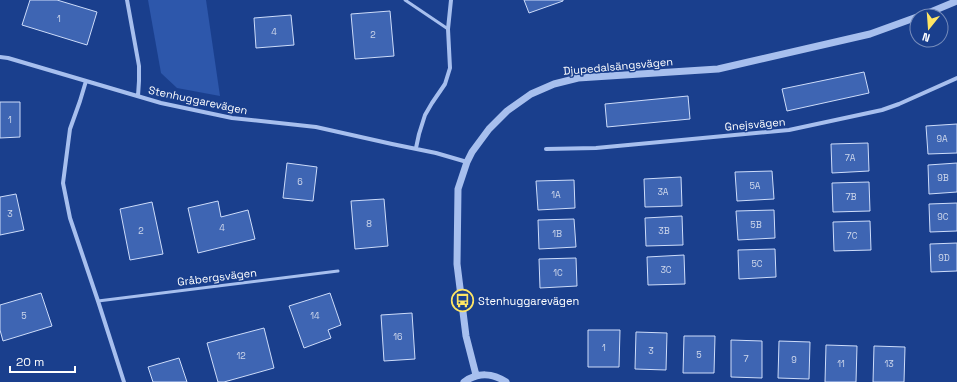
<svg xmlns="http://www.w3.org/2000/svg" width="957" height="382" font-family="'Space Grotesk',sans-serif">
  <rect width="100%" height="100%" fill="#1a3f8d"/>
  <path fill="#2d57ab" d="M148,0h58l14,96 -43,-8 -16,-15z"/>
  <path fill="#3e65b3" stroke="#cddcfa" d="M30,0h27l40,12 -10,33 -65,-20z
    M524,0h39v1l-34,12z
    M390,11l4,45 -39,3 -4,-45z
    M291,15l3,30 -38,3 -2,-30z
    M864,72l5,21 -82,18 -5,-22z
    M688,96l2,23 -83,8 -2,-23z
    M0,102h20v35l-20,1z
    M957,124v29l-29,1 -2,-28z
    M868,143l1,28 -37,2 -1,-29z
    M287,163l30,4 -4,34 -30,-3z
    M957,163v29l-28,2 -1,-29z
    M772,171l2,28 -37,2 -2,-29z
    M681,177l1,29 -37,1 -1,-28z
    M574,180l1,28 -37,2 -2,-29z
    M869,182l1,29 -37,1 -1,-29z
    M16,194l8,36 -24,5v-38z
    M384,199l4,47 -33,3 -4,-48z
    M218,201l3,16 27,-7 7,29 -57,14 -10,-45z
    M152,202l11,52 -33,6 -10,-51z
    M957,203v28l-27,1 -1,-28z
    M774,210l1,28 -37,2 -2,-29z
    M682,216l1,29 -37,1 -1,-28z
    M574,219l2,28 -37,2 -1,-29z
    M870,221l1,29 -37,1 -1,-29z
    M957,243v28l-26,1 -1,-28z
    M775,249l1,28 -37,2 -1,-29z
    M684,255l1,29 -37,1 -1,-28z
    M576,258l1,28 -37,2 -1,-29z
    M41,293l11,33 -49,15 -3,-11v-25z
    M330,293l11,32 -13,5 3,8 -27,10 -15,-42z
    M412,313l3,46 -31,2 -3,-46z
    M264,328l10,40 -50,14h-6l-11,-39z
    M588,330h32l-1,37h-31z
    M636,332l31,1 -1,37 -31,-1z
    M684,336h31l-1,37h-31z
    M731,340l31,1v37l-31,-1z
    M779,341l31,1 -1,37 -31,-1z
    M826,345l31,1 -1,36h-31z
    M874,346l31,1 -1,35h-31z
    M179,358l8,24h-34l-5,-15z"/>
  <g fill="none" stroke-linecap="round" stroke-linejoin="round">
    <path stroke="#a7bfee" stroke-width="3" d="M405,0l43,29
      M98,301l240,-30"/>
    <path stroke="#a7bfee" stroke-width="4" d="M127,0l12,66v15l-1,15
      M0,57l8,1 153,45 71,15 84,9 76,17 44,9 31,9
      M86,81l-6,20 -10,28 -7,54 7,35 28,83 26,81
      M416,148l3,-14 6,-19 7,-12 13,-19 5,-16 -2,-39 3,-29
      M546,149l50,-1 193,-18 93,-20 17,-6 58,-26"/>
    <path stroke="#a7bfee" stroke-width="7" d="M921,16l36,-15
      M476,375l-10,-39 -9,-72 1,-75 9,-27 5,-10 17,-23 18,-18 24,-17 23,-10 24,-6 140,-9 152,-35 47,-17
      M464,382c14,-10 29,-9 42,0"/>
  </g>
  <defs>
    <symbol id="bus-ring" viewBox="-11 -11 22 22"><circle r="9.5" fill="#1a3f8d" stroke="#ffe564" stroke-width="1.5"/><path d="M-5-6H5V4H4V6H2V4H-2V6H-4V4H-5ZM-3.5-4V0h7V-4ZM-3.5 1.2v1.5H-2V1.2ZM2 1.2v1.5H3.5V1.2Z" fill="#ffe564"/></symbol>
  </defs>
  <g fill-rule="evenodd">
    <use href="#bus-ring" x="450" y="288" width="25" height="25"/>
  </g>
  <g text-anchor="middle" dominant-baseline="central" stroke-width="3" stroke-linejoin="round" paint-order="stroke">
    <g font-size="9" fill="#cfd8ec">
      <text x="59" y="19">1</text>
      <text x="274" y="32">4</text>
      <text x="373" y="35">2</text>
      <text x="10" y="120">1</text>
      <text x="942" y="139">9A</text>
      <text x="850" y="158">7A</text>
      <text x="943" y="178">9B</text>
      <text x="300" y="182">6</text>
      <text x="755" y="186">5A</text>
      <text x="663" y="192">3A</text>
      <text x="556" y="195">1A</text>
      <text x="851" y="197">7B</text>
      <text x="10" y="214">3</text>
      <text x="943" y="217">9C</text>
      <text x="369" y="224">8</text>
      <text x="756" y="225">5B</text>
      <text x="222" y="228">4</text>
      <text x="141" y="231">2</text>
      <text x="664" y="231">3B</text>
      <text x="557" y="234">1B</text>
      <text x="852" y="236">7C</text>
      <text x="944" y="258">9D</text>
      <text x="757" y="264">5C</text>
      <text x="666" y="270">3C</text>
      <text x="558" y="273">1C</text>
      <text x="24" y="316">5</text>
      <text x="315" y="316">14</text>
      <text x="398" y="337">16</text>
      <text x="604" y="348">1</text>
      <text x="651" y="351">3</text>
      <text x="699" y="355">5</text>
      <text x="241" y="356">12</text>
      <text x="746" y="359">7</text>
      <text x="794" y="360">9</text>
      <text x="841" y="364">11</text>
      <text x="889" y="364">13</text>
    </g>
    <g font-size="11" fill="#fff" stroke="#1a3f8d">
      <text transform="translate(618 66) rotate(-5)">Djupedalsängsvägen</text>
      <text transform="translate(198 100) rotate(12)">Stenhuggarevägen</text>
      <text transform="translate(755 124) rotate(-5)">Gnejsvägen</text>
      <text transform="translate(217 277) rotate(-7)">Gråbergsvägen</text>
    </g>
    <g font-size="11" fill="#fff" stroke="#1a3f8d" text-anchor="start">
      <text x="478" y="301">Stenhuggarevägen</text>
    </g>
  </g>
  <g transform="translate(929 28) rotate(197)"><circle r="19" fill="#1a3f8d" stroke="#768cbb"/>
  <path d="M0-3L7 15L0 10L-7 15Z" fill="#ffe564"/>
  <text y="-6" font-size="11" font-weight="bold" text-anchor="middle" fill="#ffffff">N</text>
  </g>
  <path d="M10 366v6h65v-6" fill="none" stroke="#ffffff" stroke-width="2"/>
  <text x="16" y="366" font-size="12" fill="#ffffff" stroke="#1a3f8d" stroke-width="3" paint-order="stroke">20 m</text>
</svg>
